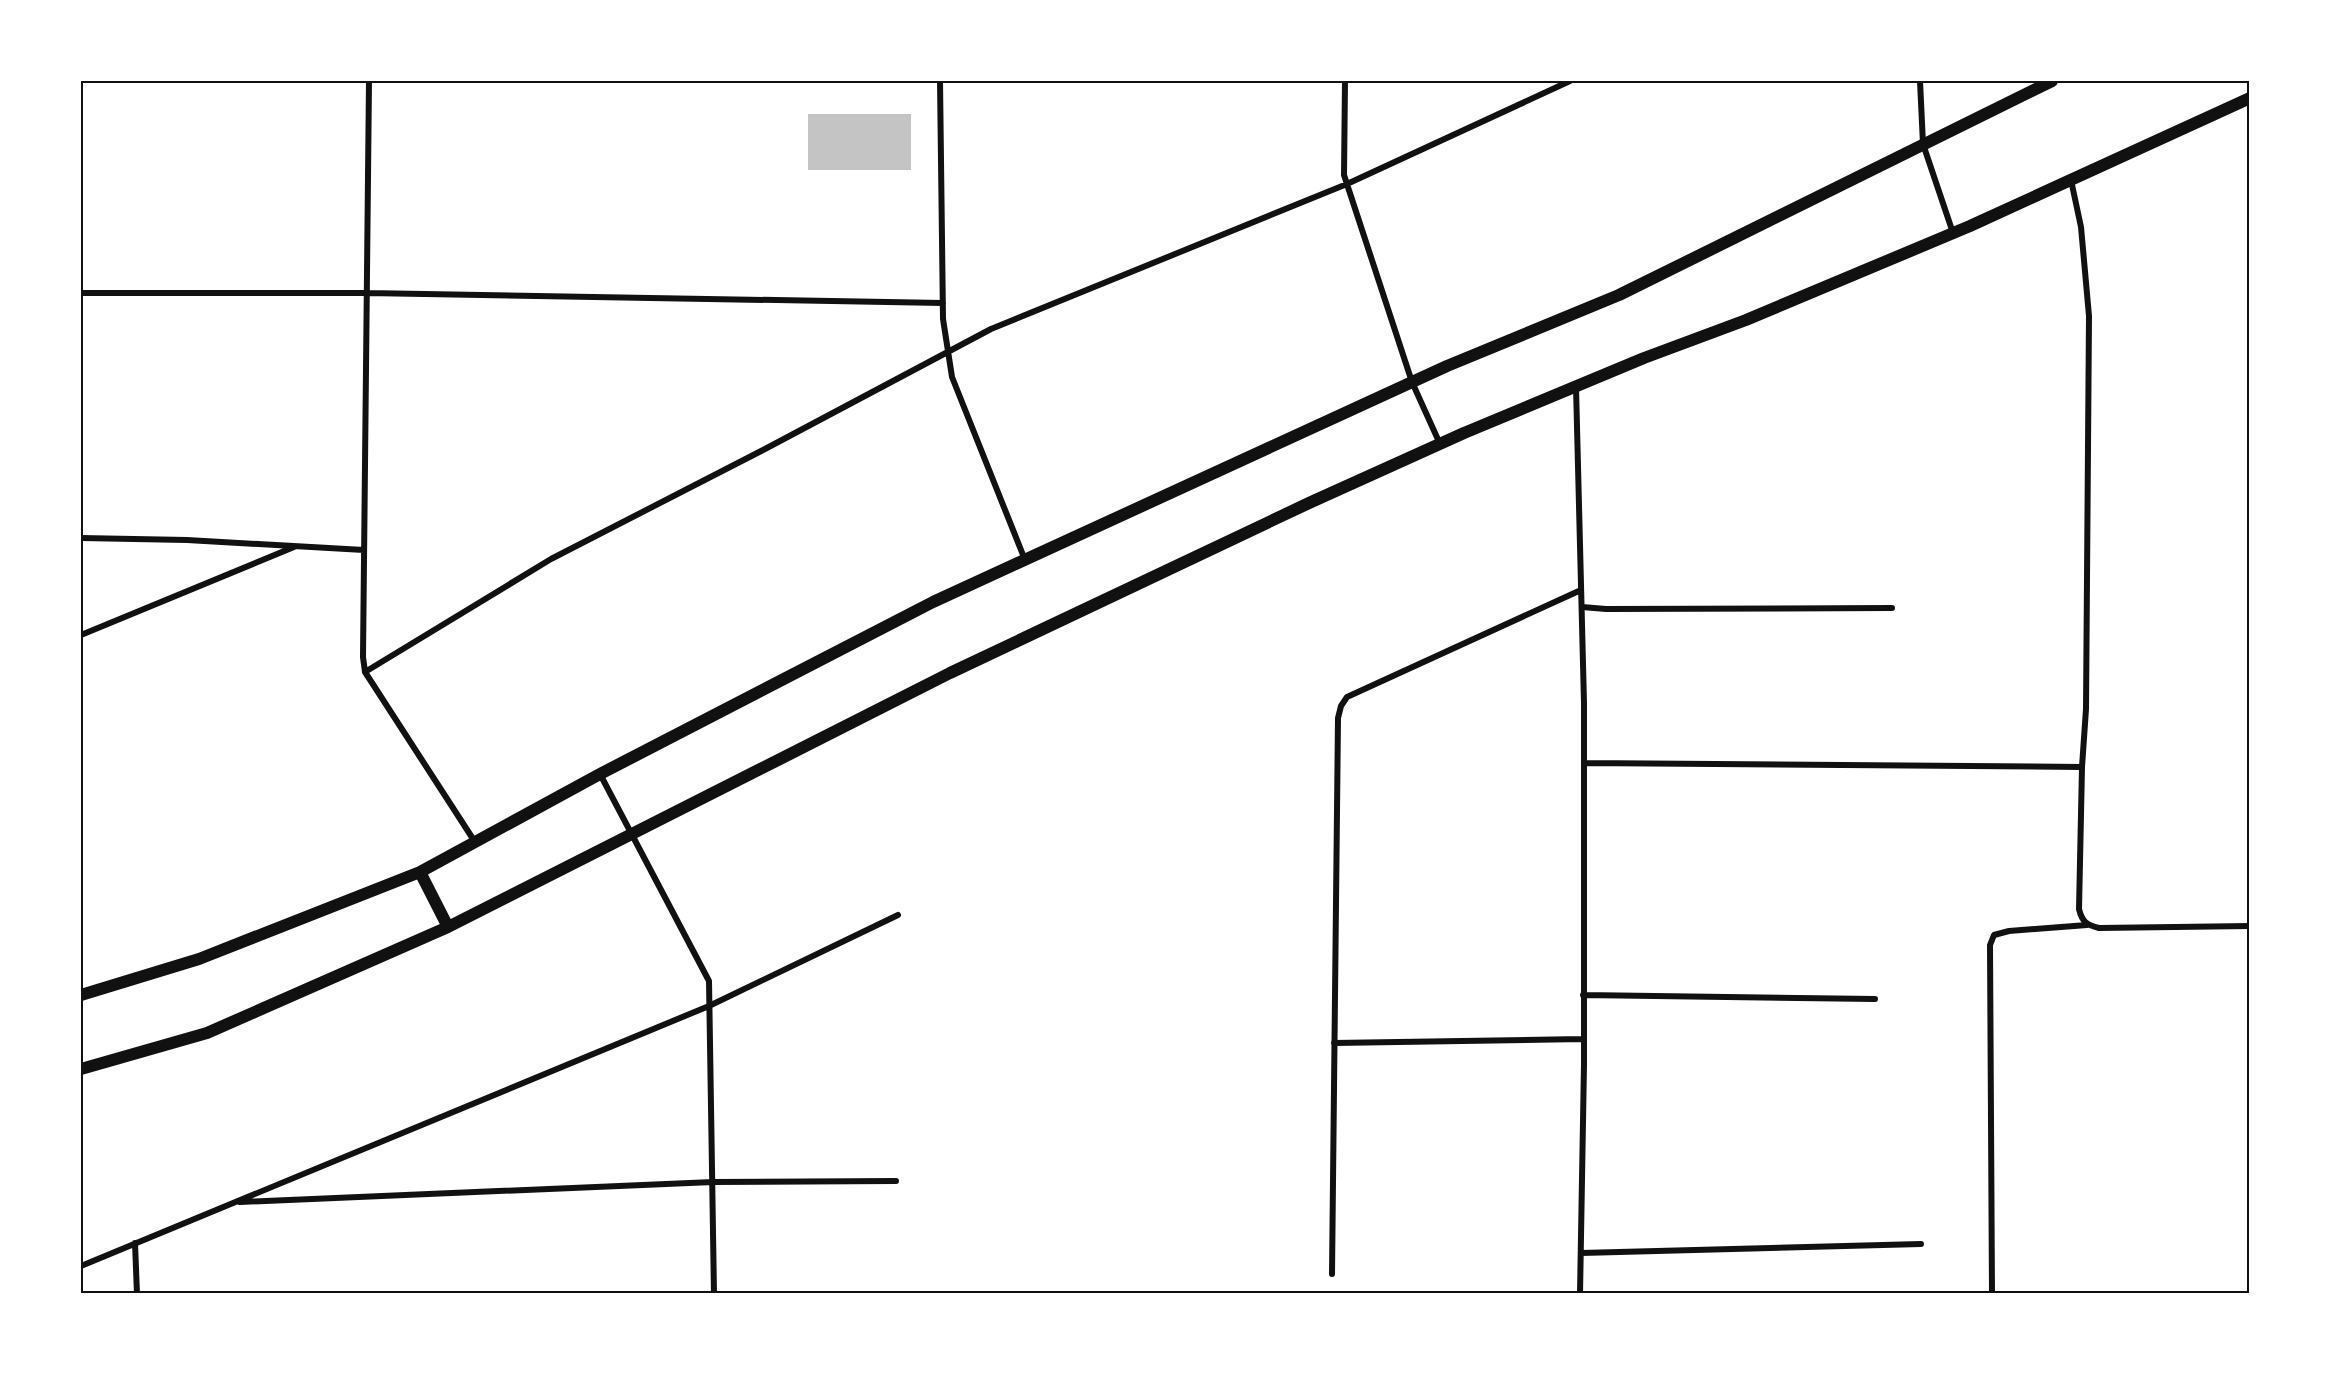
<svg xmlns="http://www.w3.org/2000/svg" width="2331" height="1375" font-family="Georgia,serif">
  <rect width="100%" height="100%" fill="#fff"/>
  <path fill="#c4c4c4" d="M808,114h103v56h-103z"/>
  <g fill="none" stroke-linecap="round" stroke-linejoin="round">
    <path stroke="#111" stroke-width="6" d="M369,81l-6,576 2,15 110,170
      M940,81l3,238 9,58 73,183
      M1345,81l-1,94 68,207 28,62
      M1920,81l3,63 30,89
      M2071,180l10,47 8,89 -3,393 -4,58 -3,142c3,13 8,16 20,19l151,-2
      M81,293h286l576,10
      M1576,387l8,316v361l-4,230
      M81,538l106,2 177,10
      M1582,607l24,2 286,-1
      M81,635l213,-88
      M365,672l186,-113 214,-110 226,-120 356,-145 223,-103
      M1584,763l498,4
      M600,774l109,207 5,313
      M1583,995l292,4
      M1334,1043l249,-4
      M240,1202l473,-20 183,-1
      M135,1243l2,51
      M1581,1253l340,-9
      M81,1266l628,-260 189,-91
      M1332,1274l6,-556 3,-12 6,-9 234,-107
      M1992,1294l-2,-349 4,-10 15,-4 78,-6"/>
    <path stroke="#111" stroke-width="12" d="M420,872l28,55
      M81,995l118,-36 221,-87 180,-98 333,-172 514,-236 172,-71 433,-214
      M81,1069l126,-36 241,-106 502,-254 359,-170 155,-70 180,-75 102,-38 224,-94 280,-128"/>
  </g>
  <rect width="2331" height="1375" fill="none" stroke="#ffffff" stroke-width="165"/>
  <rect x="82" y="82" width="2166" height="1210" fill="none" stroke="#111" stroke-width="2"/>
</svg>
